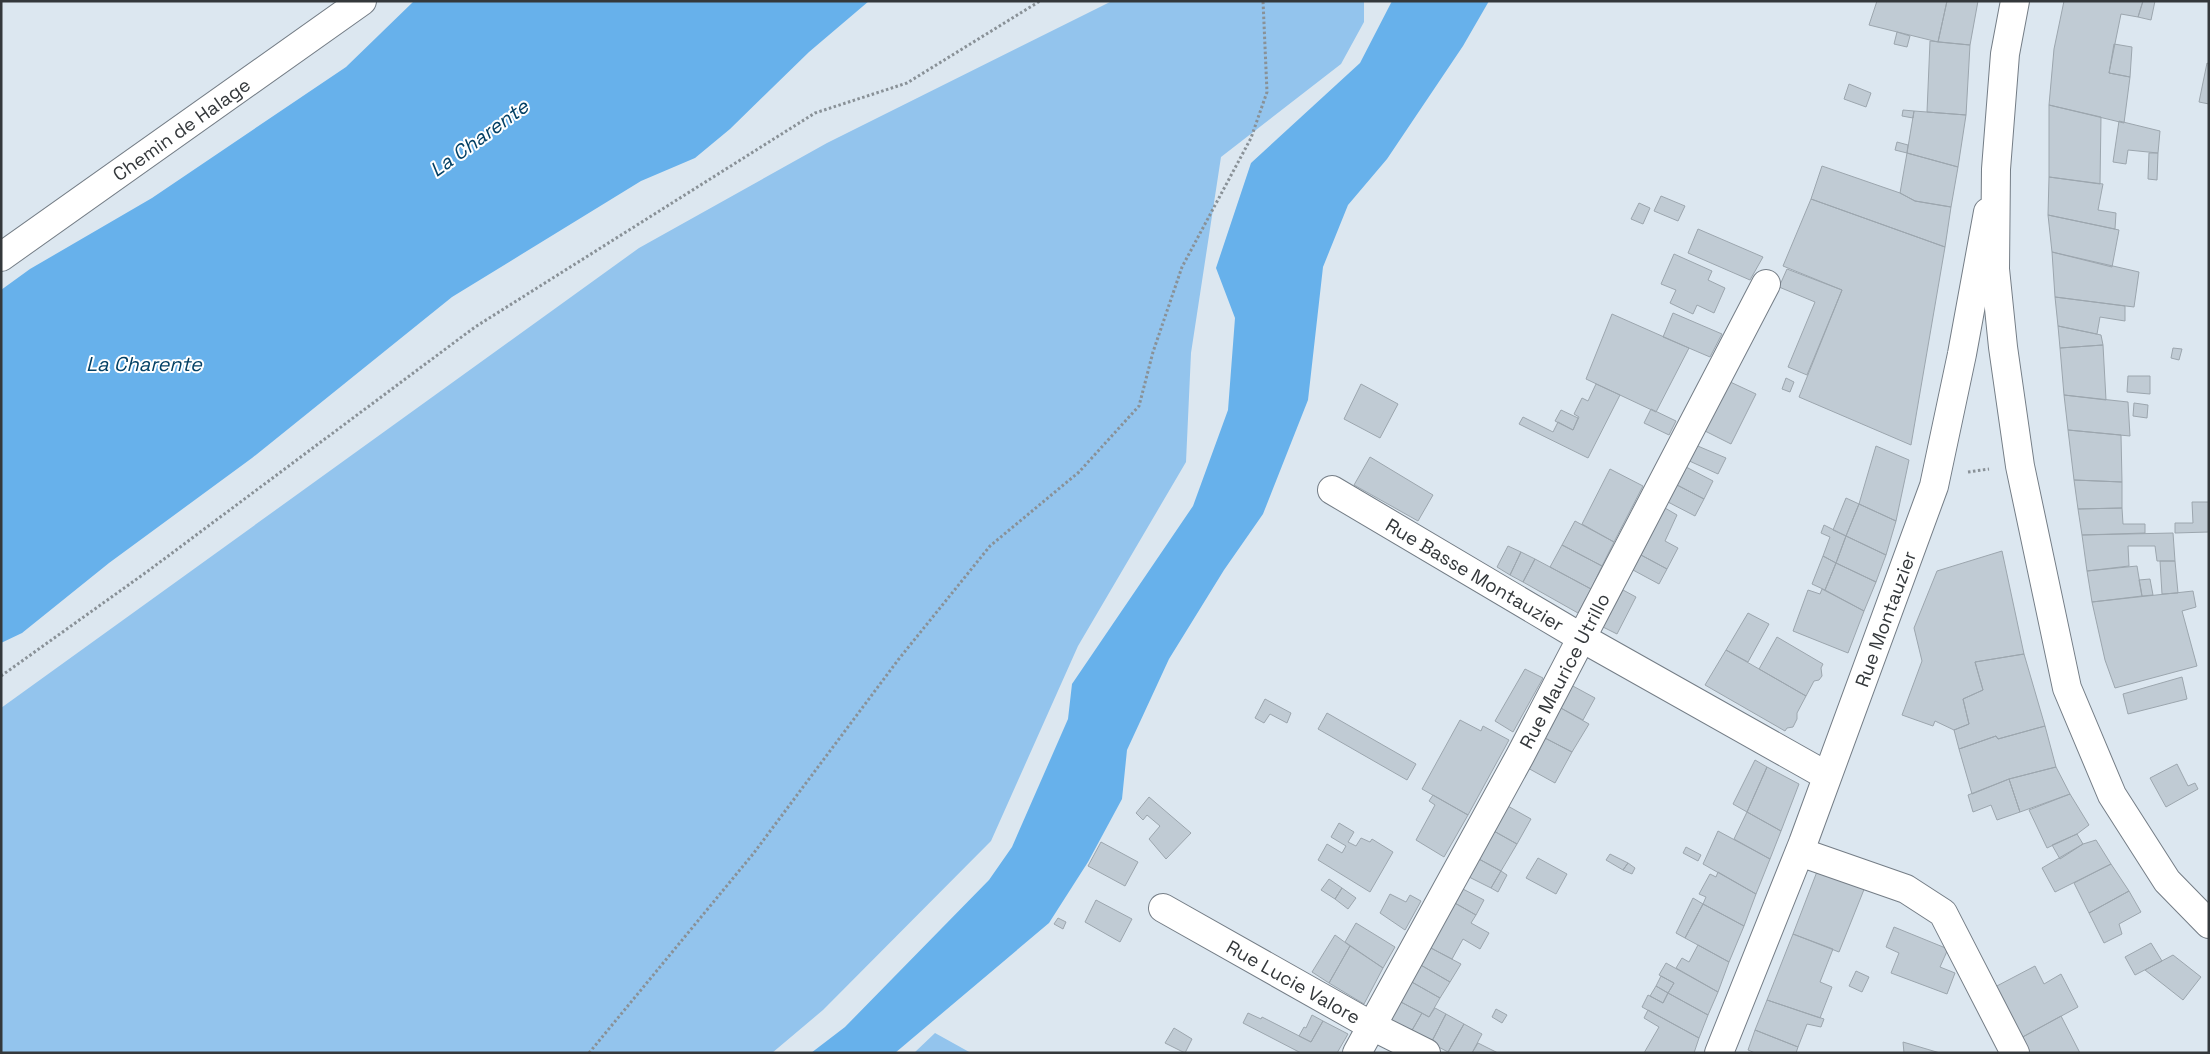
<svg xmlns="http://www.w3.org/2000/svg" width="2210" height="1054" font-family="'Space Grotesk',sans-serif">
  <rect width="100%" height="100%" fill="#dce7f0"/>
  <path fill="#93c4ed" d="M1112,1h252v21l-23,42 -120,93 -30,196 -5,109 -108,184 -87,195 -168,169 -51,43h-771v-345l638,-460 188,-105z
    M935,1033l36,20h-57z"/>
  <path fill="#67b1eb" d="M414,1h455l-60,51 -79,77 -35,29 -54,23 -189,116 -200,161 -143,105 -87,70 -21,10v-353l29,-21 122,-71 194,-131z
    M1392,1h97l-26,45 -76,113 -39,46 -25,62 -15,133 -45,114 -39,56 -55,89 -42,91 -5,49 -34,63 -39,61 -154,130h-84l34,-26 144,-147 23,-33 56,-128 4,-35 121,-178 35,-96 7,-92 -19,-50 35,-105 109,-100z"/>
  <path fill="#c0cbd4" stroke="#9ca6ae" d="M1877,1h70l-9,41 -69,-17z
    M1947,1h31l-8,44 -32,-3z
    M2064,1h79l-5,16 -17,-3 -12,59 21,4 -6,46 -75,-18 5,-56z
    M2143,1h12l-4,19 -13,-3z
    M1897,32l13,4 -3,11 -13,-3z
    M1930,41l40,4 -4,70 -39,-3z
    M2114,44l18,3 -2,30 -21,-4z
    M2207,63l2,1v40l-10,-2z
    M1849,84l22,9 -5,14 -22,-8z
    M2049,105l52,12 -1,67 -51,-7z
    M1903,110l11,1 -1,7 -11,-2z
    M1914,111l52,4 -8,52 -51,-14z
    M2119,121l41,10 -2,22 -30,-3 -2,14 -13,-2z
    M1897,142l11,3 -1,8 -12,-3z
    M1907,153l51,14 -7,40 -36,-6 -15,-8z
    M2149,153h9l-1,27 -9,-1z
    M1822,166l78,27 15,8 36,6 -6,40 -134,-48z
    M2049,177l54,7 -5,26 18,3 -1,16 -67,-14z
    M1661,196l24,10 -7,15 -24,-10z
    M1811,199l134,48 -34,198 -112,-48 43,-107 -59,-24z
    M1639,203l11,5 -7,16 -12,-5z
    M2048,215l71,15 -7,37 -60,-15z
    M1698,229l65,28 -13,23 -62,-27z
    M2052,252l87,20 -5,35 -79,-10z
    M1674,254l38,17 -4,9 17,8 -11,25 -17,-8 -4,9 -23,-11 6,-13 -15,-6z
    M1787,269l55,21 -35,85 -19,-8 27,-65 -36,-15z
    M2055,297l70,9v15l-25,-4 -3,17 -39,-8z
    M1673,313l49,21 -12,23 -47,-20z
    M1612,314l77,34 -33,64 -70,-33z
    M2058,326l43,9 2,10 -43,3z
    M2103,345l3,55 -42,-5 -4,-47z
    M2173,348l9,1 -3,11 -8,-2z
    M2128,376h22v18l-23,-2z
    M1786,378l8,4 -4,10 -8,-3z
    M1726,380l30,14 -25,50 -30,-15z
    M1361,384l37,20 -18,34 -36,-19z
    M1596,384l24,11 -32,63 -69,-34 4,-7 30,15 5,-10 15,8 6,-13 -5,-3 8,-16 6,3z
    M2064,395l64,7 2,34 -62,-6z
    M2134,403l14,2 -1,13 -14,-2z
    M1651,409l25,12 -7,14 -25,-12z
    M1561,410l17,8 -5,12 -18,-9z
    M2068,430l53,5 1,47 -48,-2z
    M1693,444l33,14 -8,16 -33,-15z
    M1876,446l33,14 -13,61 -37,-17z
    M1370,457l63,38 -15,26 -64,-36z
    M1686,467l27,14 -9,18 -27,-14z
    M1610,469l33,17 -29,56 -32,-18z
    M2074,480l48,2v26l-44,1z
    M1677,485l27,14 -9,17 -27,-14z
    M1846,498l13,6 -13,32 -13,-6z
    M2192,502h17v30l-34,1v-10h18z
    M1859,504l37,17 -10,34 -40,-19z
    M1665,508l12,7 -12,26 13,7 -11,21 -26,-14z
    M2122,508l1,16h22v9l-63,2 -4,-26z
    M1575,521l39,21 -12,24 -40,-21z
    M1824,525l22,11 -10,27 -13,-7 7,-19 -9,-4z
    M2173,533l2,28h-18l-2,-15h-27l1,20 -42,5 -5,-36z
    M1846,536l40,19 -10,27 -40,-19z
    M1562,545l40,21 -11,23 -41,-22z
    M1508,546l13,6 -11,23 -13,-8z
    M2002,551l22,103 -49,8 8,28 -20,9 6,25 -15,6 -19,-9 -2,5 -31,-11 20,-54 -8,-33 23,-57z
    M1521,552l14,7 -12,23 -13,-7z
    M1641,555l26,14 -8,15 -26,-14z
    M1823,556l13,7 -11,27 -13,-6z
    M1535,559l56,30 -13,24 -55,-31z
    M2160,561h15l3,32 -16,1z
    M1836,563l40,19 -12,29 -39,-21z
    M2137,566l5,30 -50,6 -5,-31z
    M2150,579l3,16 -11,1 -3,-16z
    M1822,589l42,22 -16,42 -55,-22 15,-41 12,4z
    M1623,590l13,7 -19,37 -14,-7z
    M2193,591l3,16 -14,4 15,55 -82,22 -10,-28 -13,-58z
    M1748,613l21,11 -21,38 -22,-12z
    M1777,637l46,27 -2,4 1,8 -3,4 -5,1 -8,15 -47,-27z
    M1726,650l80,46 -9,17v6l-4,8 -6,1 -2,3 -80,-46z
    M2024,654l21,72 -47,13 -2,-3 -37,13 -5,-19 15,-6 -6,-25 20,-9 -8,-28z
    M1525,669l18,9 -30,54 -18,-11z
    M2182,677l5,22 -59,15 -5,-20z
    M1571,685l24,13 -12,22 -24,-13z
    M1265,699l26,14 -4,10 -17,-9 -6,9 -9,-5z
    M1559,707l30,17 -17,28 -29,-15z
    M1327,713l89,51 -9,16 -89,-51z
    M1460,720l21,11 2,-5 26,14 -41,75 -46,-26z
    M2045,726l11,41 -47,12 -37,15 -13,-45 37,-13 2,3z
    M1543,737l29,15 -17,31 -29,-16z
    M1755,760l12,7 -20,45 -14,-8z
    M2177,764l11,22 7,-3 3,6 -32,18 -16,-29z
    M1767,767l32,17 -18,47 -34,-19z
    M2056,767l14,27 -50,18 -11,-33z
    M2009,779l11,33 -23,8 -6,-15 -18,7 -5,-17z
    M2070,794l19,31 -12,9 -30,14 -18,-38z
    M1433,795l35,20 -24,42 -28,-17 19,-35 -6,-4z
    M1149,797l42,36 -25,26 -17,-20 11,-13 -13,-11 -4,5 -7,-7z
    M1506,805l25,14 -14,25 -25,-14z
    M1747,812l34,19 -11,28 -36,-20z
    M1339,823l15,9 -6,10 8,4 5,-8 9,4 2,-3 21,13 -23,40 -52,-32 9,-16 15,9 4,-7 -15,-9z
    M1492,830l25,14 -16,27 -24,-13z
    M1718,831l52,28 -14,35 -53,-30z
    M2077,834l6,10 -23,15 -8,-14z
    M2096,840l15,24 -56,28 -13,-24 41,-24z
    M1101,842l37,20 -13,24 -37,-20z
    M1686,847l15,8 -3,6 -15,-8z
    M1610,854l18,9 -5,7 -17,-10z
    M1477,858l24,13 -10,17 -24,-12z
    M1538,858l29,16 -11,20 -30,-16z
    M1628,863l7,5 -3,6 -9,-4z
    M2111,864l18,27 -40,22 -15,-30z
    M1818,869l47,18 -26,65 -46,-18z
    M1501,871l6,4 -9,17 -7,-4z
    M1718,872l38,22 -12,32 -41,-22 3,-7 -7,-3 11,-20 6,3z
    M1329,879l13,9 -7,11 -14,-9z
    M1342,888l14,10 -8,11 -13,-10z
    M1461,888l23,12 -8,15 -23,-13z
    M2129,891l12,21 -22,12 3,10 -18,9 -15,-30z
    M1390,894l16,8 4,-7 11,6 -16,29 -25,-17z
    M1693,898l10,6 -18,34 -9,-5z
    M1096,900l36,19 -12,23 -35,-20z
    M1453,902l23,13 -5,8 18,10 -9,16 -17,-10 -11,20 -23,-12z
    M1703,904l41,22 -15,36 -44,-24z
    M1058,918l8,4 -3,7 -9,-5z
    M1356,923l39,24 -12,21 -38,-26z
    M1894,927l54,22 -8,18 15,6 -8,21 -56,-21 8,-20 -13,-6z
    M1793,934l40,15 -13,33 12,5 -12,31 -53,-18z
    M1335,935l15,11 -21,37 -17,-11z
    M2151,943l11,18 -27,14 -10,-18z
    M1698,945l31,17 -11,30 -42,-24 6,-10 7,4z
    M1350,946l33,22 -19,36 -35,-21z
    M1429,947l32,17 -11,18 -31,-18z
    M2173,955l28,22 -18,23 -38,-30z
    M1666,963l52,29 -10,23 -40,-22 6,-10 -15,-8z
    M1419,964l31,18 -10,16 -30,-17z
    M2035,966l9,18 17,-10 17,33 -59,32 -26,-51z
    M1856,971l13,6 -7,15 -13,-6z
    M1661,976l13,7 -6,10 -12,-7z
    M1410,981l30,17 -11,19 -30,-16z
    M1656,986l12,7 -5,10 -13,-7z
    M1668,993l40,22 -9,23 -57,-31 6,-12 15,8z
    M1767,1000l57,19 -3,8 -14,-3 -9,23 -43,-17z
    M1399,1001l23,12 -11,19 -22,-13z
    M1435,1008l11,6 -15,29 -20,-11 11,-19 7,4z
    M1496,1009l11,6 -5,8 -10,-6z
    M1648,1010l51,28 -5,15h-50l15,-26 -15,-9z
    M1248,1013l13,6 1,-2 49,25 12,-21 25,13 -11,19h-36l-58,-30z
    M1446,1014l18,10 -16,28 -17,-9z
    M1312,1015l11,6 -12,21 -12,-6 5,-9 2,1z
    M2061,1016l19,37h-54l-7,-14z
    M1464,1024l18,10 -10,19h-22l-2,-1z
    M1174,1028l18,11 -7,14 -20,-10z
    M1755,1030l43,17 -2,6h-41l-7,-3z
    M1903,1042l37,11h-36z
    M1478,1043l20,10h-26z"/>
  <g fill="none" stroke-linecap="round" stroke-linejoin="round">
    <defs>
      <g id="street">
        <path id="s1" d="M1,257l361,-256"/>
        <path id="s2" d="M1332,490l250,148 245,138"/>
        <path d="M1800,852l106,37 37,24 72,140"/>
        <path id="s3" d="M1163,908l209,118 54,27"/>
        <path id="s4" d="M1357,1053l163,-297 246,-472"/>
        <path id="s5" d="M1719,1053l84,-210 131,-357 28,-132 26,-142"/>
      </g>
      <path id="secondary" d="M2015,1l-10,53 -9,115 -1,100 8,78 17,119 47,222 45,107 55,86 42,43"/>
    </defs>
    <use href="#street" stroke="#747d86" stroke-width="30"/>
    <use href="#secondary" stroke="#747d86" stroke-width="30"/>
    <path stroke="#899197" stroke-width="3" stroke-dasharray="2.5 2.5" stroke-linecap="butt" d="M1968,472l21,-3
      M1,676l147,-105 327,-244 340,-214 92,-30 133,-82
      M589,1053l164,-199 145,-194 92,-114 89,-74 60,-66 14,-54 29,-85 69,-129 16,-46 -4,-91"/>
    <use href="#street" stroke="#fff" stroke-width="28"/>
    <use href="#secondary" stroke="#fff" stroke-width="28"/>
  </g>
  <g text-anchor="middle" dominant-baseline="central" stroke-width="4" stroke-linejoin="round" paint-order="stroke">
    <g font-size="19" fill="#34383b" stroke="#fff">
      <text stroke="none"><textPath href="#s1" startOffset="221">Chemin de Halage</textPath></text>
      <text stroke="none"><textPath href="#s2" startOffset="166">Rue Basse Montauzier</textPath></text>
      <text stroke="none"><textPath href="#s5" startOffset="465">Rue Montauzier</textPath></text>
      <text stroke="none"><textPath href="#s4" startOffset="435">Rue Maurice Utrillo</textPath></text>
      <text stroke="none"><textPath href="#s3" startOffset="150">Rue Lucie Valore</textPath></text>
    </g>
    <g font-size="20" font-style="italic" fill="#034065" stroke="#fff">
      <text transform="translate(479 138) rotate(-36)">La Charente</text>
      <text x="144" y="364">La Charente</text>
    </g>
  </g>
  <rect width="2210" height="1054" fill="none" stroke="#34383b" stroke-width="5"/>
</svg>
